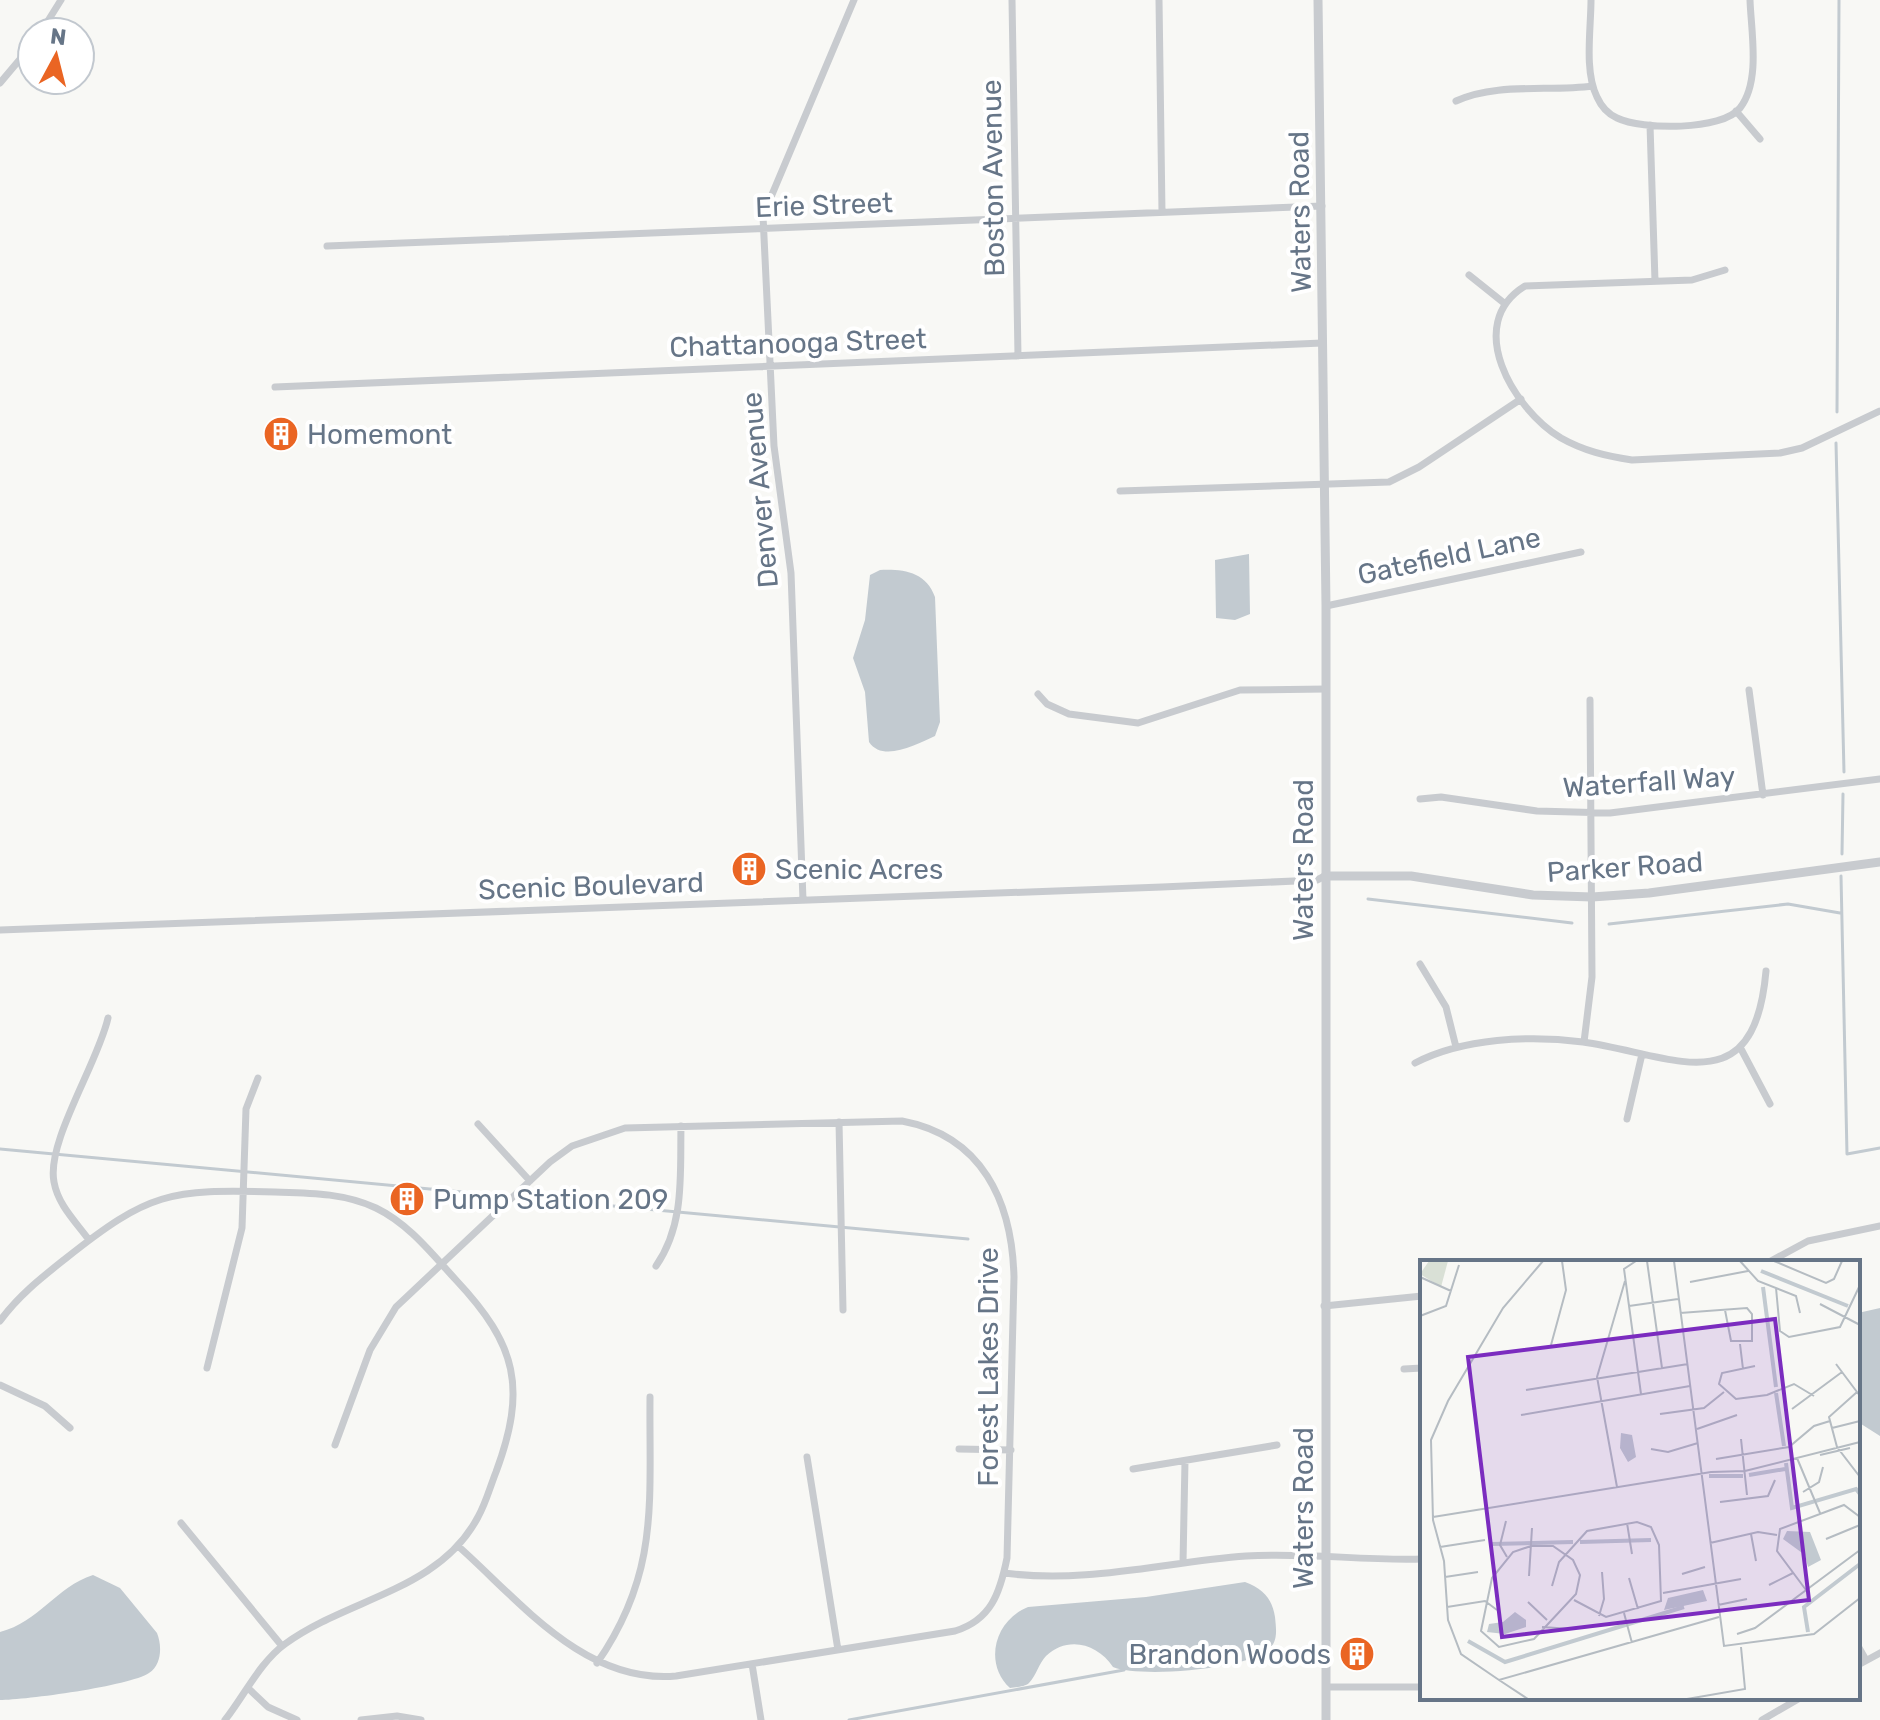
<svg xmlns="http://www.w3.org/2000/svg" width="1880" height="1720" font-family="Rubik,sans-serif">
  <rect width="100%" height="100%" fill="#f8f8f5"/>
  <path fill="#c2cad0" d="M1249,554l1,60 -15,6 -19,-2 -1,-58z
    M880,570c24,-1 46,2 55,27l5,125 -5,14c-18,8 -52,27 -66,6l-4,-50 -12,-34 12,-38 5,-45z
    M1880,1308v128l-22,-14v-109z
    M93,1575l27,13 37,45c5,12 5,32 -8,40 -19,13 -124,27 -149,27v-68c39,-10 56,-45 93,-57z
    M1245,1582c18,7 27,16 30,35 1,11 3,22 -4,30 -19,23 -132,31 -158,20 -15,-23 -45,-32 -67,-11 -7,7 -10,20 -17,27 -4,4 -14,4 -19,5 -27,-25 -15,-68 18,-81l118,-10z"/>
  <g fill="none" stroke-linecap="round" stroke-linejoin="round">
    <path stroke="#c2cad0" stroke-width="3" d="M1837,412l2,-412
      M1836,443l8,329
      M1842,854l1,-60
      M1841,876l6,278 33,-6
      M1368,899l204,24
      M1609,924l179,-20 52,9
      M0,1149l968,90
      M849,1720l275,-50"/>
    <path stroke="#c8cbcf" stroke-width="7" d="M1012,0l6,356
      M1159,0l3,212
      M1591,0c0,29 -7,71 6,97 4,9 11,17 20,21 25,12 105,13 123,-10 21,-27 11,-77 10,-108
      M41,32l20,-32
      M0,83l32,-38
      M1456,101c41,-19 93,-9 137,-15
      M1736,111l24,28
      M1650,125l5,156
      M327,246l995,-40
      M1725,270l-33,10 -167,6c-62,38 -12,123 36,152 23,13 45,18 71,22l148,-7 22,-5 78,-37
      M1469,275l35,28
      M275,387l1047,-44
      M1120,491l269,-9 30,-15 102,-68
      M1326,606l255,-54
      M1749,690l14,105
      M1038,694l9,10 22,10 69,9 102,-33 86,-1
      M1420,799l21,-2 96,14 73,2 270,-34
      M803,900l-12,-327 -17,-127 -11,-230 91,-216
      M0,930l1162,-43 155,-7 8,-4
      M1420,964l26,43 10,40
      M1584,1042l8,-65 -2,-277
      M1740,1047l30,57
      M1415,1063c48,-25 115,-28 168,-21 91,13 171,64 183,-71
      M1627,1119l15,-65
      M839,1122l4,188
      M478,1124l52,57
      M89,1240c-13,-18 -31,-35 -35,-58 -8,-40 44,-119 54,-164
      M1769,1262l39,-21 72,-15
      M656,1266c29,-42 24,-91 25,-140
      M1324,1306l98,-10
      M0,1321c18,-25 41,-43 65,-62 84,-67 104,-70 210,-67 35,1 69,1 101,16 33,16 56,46 80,72 61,65 71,108 40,192 -6,15 -10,31 -18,45 -39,74 -130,81 -193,127 -25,18 -41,52 -60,76
      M207,1368l35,-140 4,-119 12,-31
      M1404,1369l18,-1
      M0,1385l45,21 25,22
      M335,1445l35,-95 26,-43 154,-145 22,-16 53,-18 277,-7c80,15 110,80 112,156l-7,281c-7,35 -16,62 -52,73l-279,45c-92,8 -156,-75 -218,-130
      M959,1449l52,1
      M807,1457l31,193
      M1133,1469l144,-24
      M181,1523l101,123
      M1183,1563l2,-102
      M1004,1573c83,11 160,-11 242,-17 59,-4 117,5 176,3
      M1858,1646l8,14
      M597,1663c63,-91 52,-161 53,-266
      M752,1664l9,56
      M1858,1665l22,-12
      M1327,1687h95
      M249,1689l19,18 29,13
      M361,1720l36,-4 24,4
      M1762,1720l38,-22"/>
    <path stroke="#c8cbcf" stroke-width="9" d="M1318,0l8,606v1114
      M1325,876h86l122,19 59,2 57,-4 231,-31"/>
  </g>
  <defs>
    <symbol id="building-disc" viewBox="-11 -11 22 22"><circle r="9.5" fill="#ea6523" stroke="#fff"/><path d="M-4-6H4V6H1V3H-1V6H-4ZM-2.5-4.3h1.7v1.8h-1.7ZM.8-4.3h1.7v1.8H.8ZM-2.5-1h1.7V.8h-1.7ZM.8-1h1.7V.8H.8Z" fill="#fff"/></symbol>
  </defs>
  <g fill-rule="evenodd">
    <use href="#building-disc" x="261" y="414" width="40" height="40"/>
    <use href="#building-disc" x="729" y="849" width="40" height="40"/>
    <use href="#building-disc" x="387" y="1179" width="40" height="40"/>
    <use href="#building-disc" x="1337" y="1634" width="40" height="40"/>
  </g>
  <g text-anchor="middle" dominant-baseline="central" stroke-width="8" stroke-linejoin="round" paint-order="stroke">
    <g font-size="28" fill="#667587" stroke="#fff">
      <text transform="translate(993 178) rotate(-91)">Boston Avenue</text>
      <text transform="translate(824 205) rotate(-2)">Erie Street</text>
      <text transform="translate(1300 212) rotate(-91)">Waters Road</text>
      <text transform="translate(798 343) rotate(-2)">Chattanooga Street</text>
      <text transform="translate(760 490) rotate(-95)">Denver Avenue</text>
      <text transform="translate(1449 556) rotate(-12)">Gatefield Lane</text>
      <text transform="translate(1649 782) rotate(-4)">Waterfall Way</text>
      <text transform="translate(1303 860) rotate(-90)">Waters Road</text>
      <text transform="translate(1625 867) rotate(-4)">Parker Road</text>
      <text transform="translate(591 886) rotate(-2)">Scenic Boulevard</text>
      <text transform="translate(988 1367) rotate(-90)">Forest Lakes Drive</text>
      <text transform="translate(1303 1508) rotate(-90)">Waters Road</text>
    </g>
    <g font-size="28" fill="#667587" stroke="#fff" text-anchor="start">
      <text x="307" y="434">Homemont</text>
      <text x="775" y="869">Scenic Acres</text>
      <text x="433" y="1199">Pump Station 209</text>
      <text x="1331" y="1654" text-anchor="end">Brandon Woods</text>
    </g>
  </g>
  <g transform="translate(1420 1260)">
    <rect width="440" height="440" fill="#f8f8f5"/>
    <path d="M9,1h19l-7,26 -21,-13z" fill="#d9e0d6"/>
    <path d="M201,173l11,2 4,22 -8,5 -8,-14zM367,271l23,1 11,28 -13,7 -3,-12 -22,-16zM283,330l4,11 -43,9 4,-12zM95,352l11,8v7l-21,7 -18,-2 2,-8 14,-2z" fill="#c2cad0"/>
    <path fill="none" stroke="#c2cad0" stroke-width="4" d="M341,11l87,35M343,27l13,100M356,133l8,53M366,203l6,45 64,-19 4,5M329,215l36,-6M289,216h34M160,282l71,-2M71,284l82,-2M388,372l-4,-25 56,-43M48,381l37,21 179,-55"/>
    <path fill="none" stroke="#b5bcc2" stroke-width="2" d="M123,1l-40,47 -55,93 -17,39 2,80 11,41 4,59 13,34 38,26 220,-63M216,1l-12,8 17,125M227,1l15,107M254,1l50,385 90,-12 46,-36M320,1l18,20 38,15 4,17M354,1l52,22 8,-4 8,-18M0,17l31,14M270,22l58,-11M356,28l4,43 9,6 51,-10 20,-42M400,44l40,21M209,46l49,-7M260,53l67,-5 5,6v27h-21l-6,-31M0,56l26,-10 13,-41M320,84l3,25M131,85l15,-55 -4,-29M416,104l24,32M335,106l-33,7 -3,11 17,15 31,-4 27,-11 20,12M106,130l162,-26M437,132l-28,25 8,30 23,30M372,149l50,-37M240,154l44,-6 20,-16M101,155l169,-29M412,168l28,-7M277,169l40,-14M321,179l6,56M231,189l17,3 30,-9M400,195l30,-7M377,198l23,55M296,199l73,-12 25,-21 16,-5M197,227l-20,-110 28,-96M383,232l16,-10 4,-15M300,242l48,-6 7,-16M13,257l278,-45 34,-1 115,-29M86,261l-6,24 7,12M207,263l5,31M331,274l5,27M406,279l34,-14M290,283l48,-11 19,3M111,286h22l20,14 7,15 -4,19 -42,45 -35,8 -18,-16 11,-53 21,-26zM20,287l45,-7M262,314l23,-7M109,316l3,-48M25,317l33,-5M209,318l9,31M349,325l24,-12M132,326l7,-24 28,-31 50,-9 14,5 8,18 2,56 -55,16 -32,-17M386,330l-29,-39 3,-22 64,-24 16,12M243,333l78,-14M108,342l19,18M298,345l29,-6M27,347l38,-6 12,9M204,353l8,30M179,356l5,-17 -2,-27M122,367l29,2M317,374l18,-6 105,-78M79,420l29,19M267,439l58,-10 -4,-42"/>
    <path fill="#7b2cbf" fill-opacity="0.15" stroke="#7b2cbf" stroke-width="4" d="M355,59l34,281 -307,37 -34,-280z"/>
    <rect width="440" height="440" fill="none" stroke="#667587" stroke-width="4"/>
  </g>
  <g transform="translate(56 56) rotate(7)"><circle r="38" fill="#ffffff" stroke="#c2c8cf" stroke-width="2"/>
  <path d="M0-6L14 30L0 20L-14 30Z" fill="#ea6523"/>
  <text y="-12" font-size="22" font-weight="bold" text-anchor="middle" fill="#667587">N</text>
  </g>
</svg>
